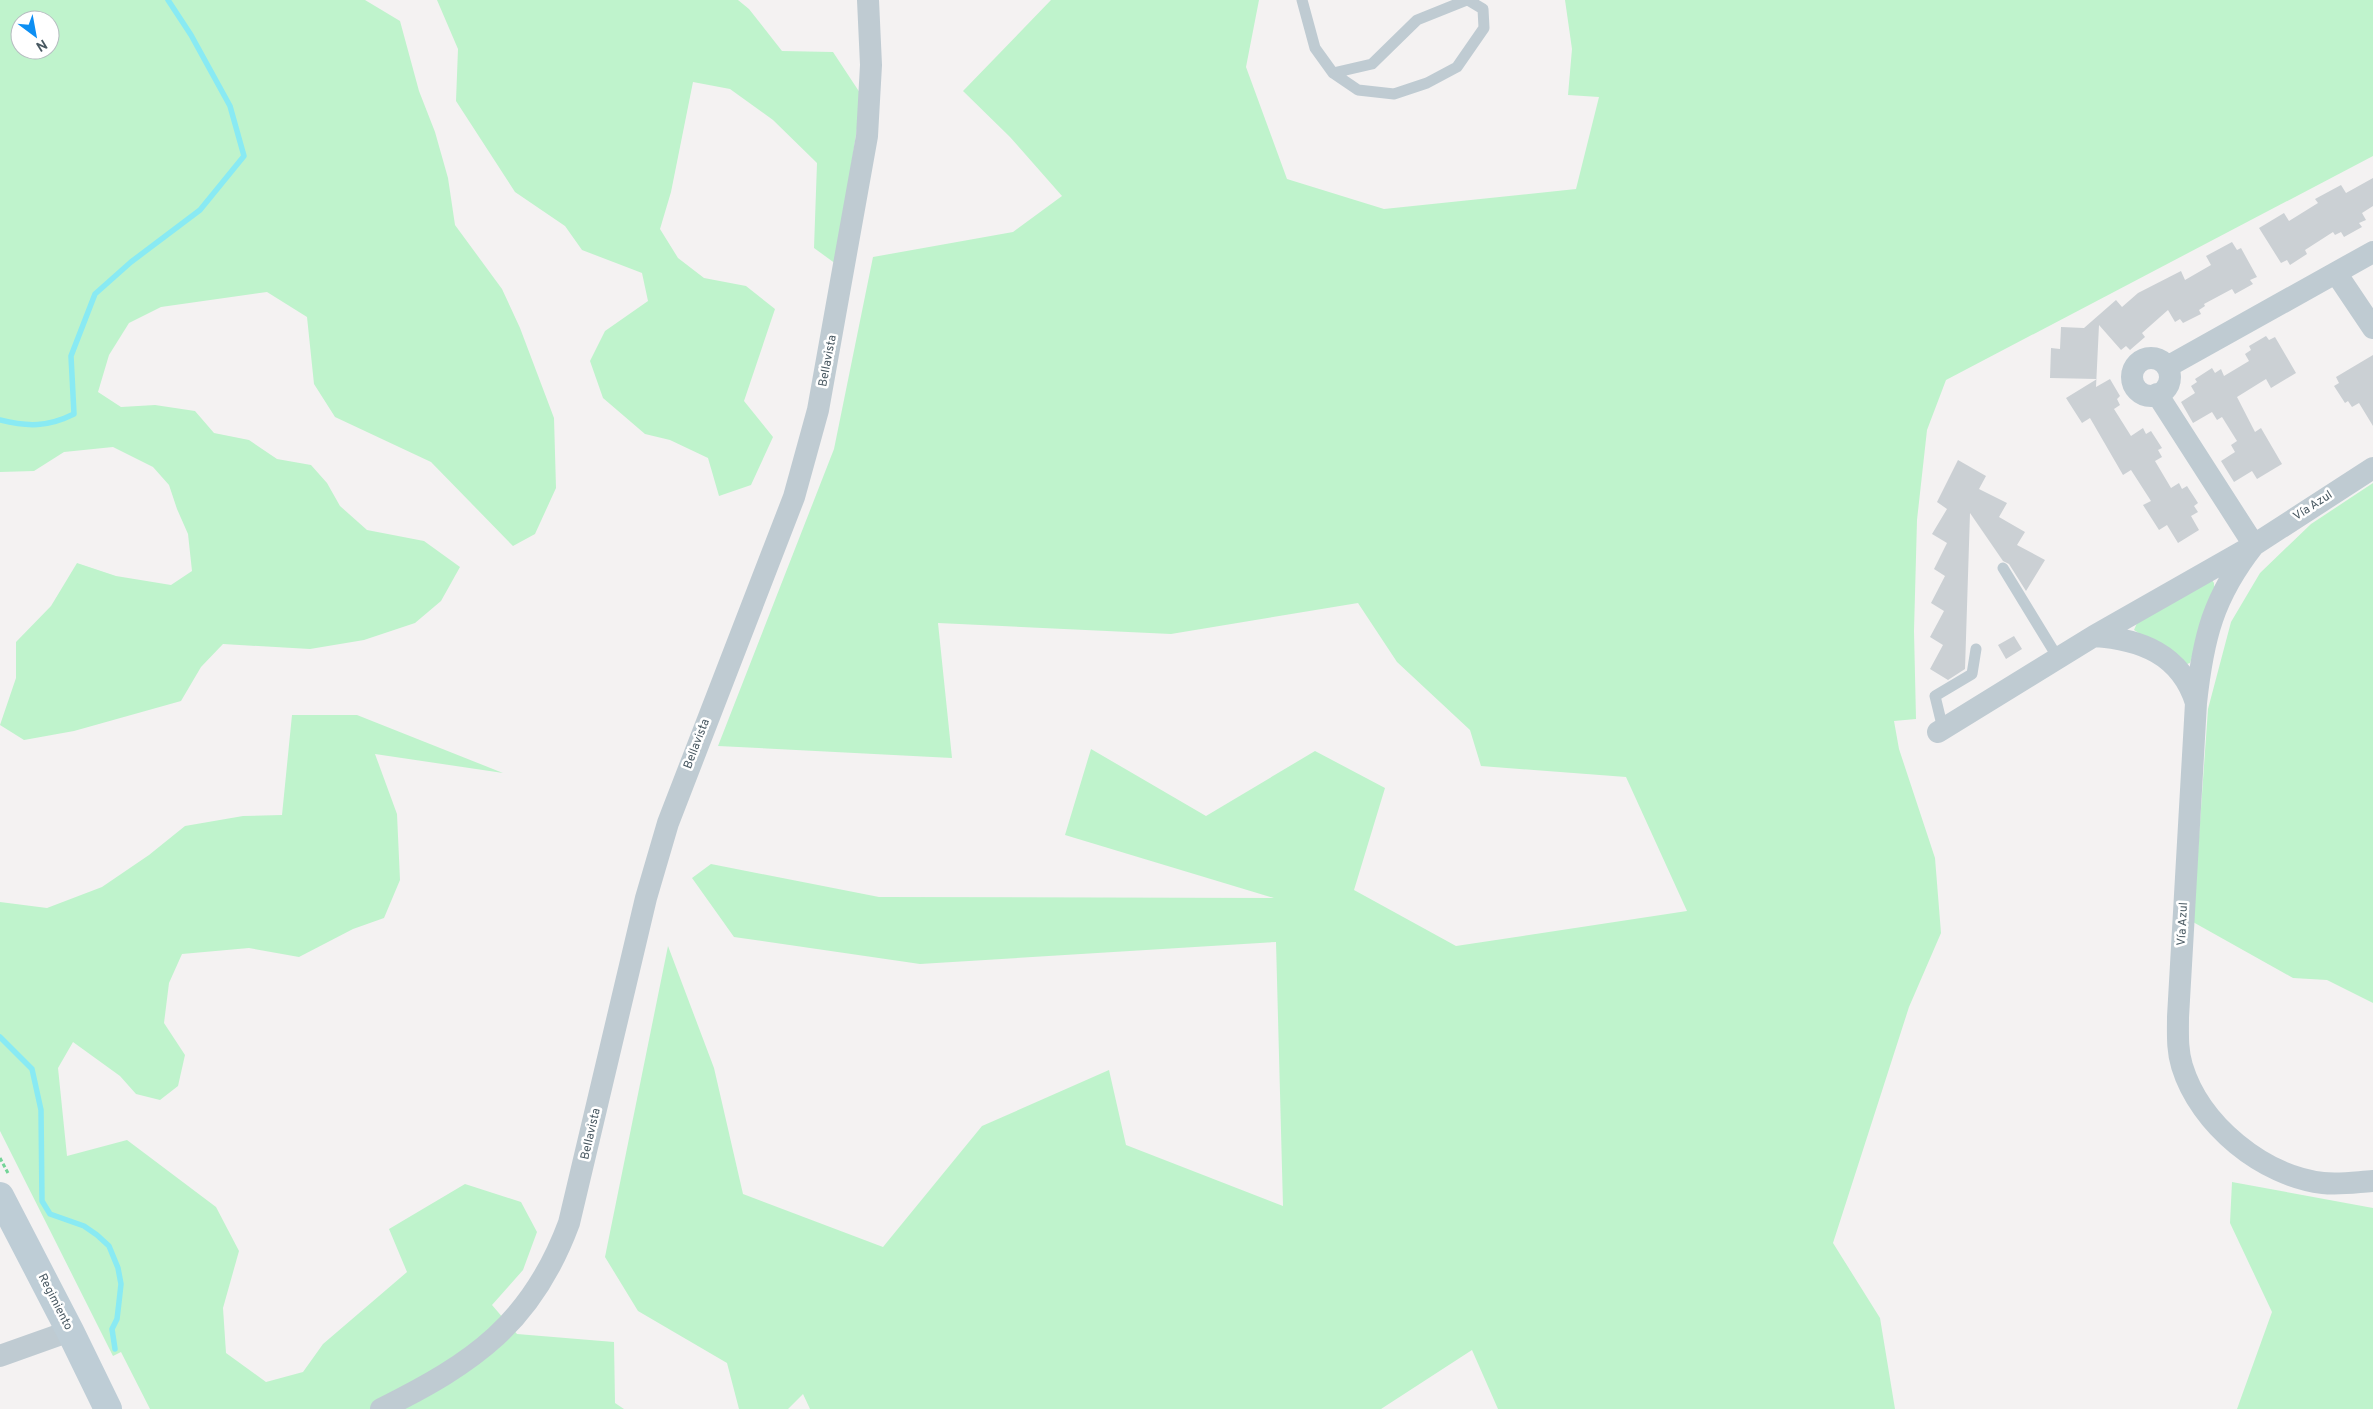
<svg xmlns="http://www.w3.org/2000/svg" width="2373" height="1409" font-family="Overpass,sans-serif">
  <rect width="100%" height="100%" fill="#f4f2f2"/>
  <path fill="#bff3cc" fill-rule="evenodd" d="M0,0h365l35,21 19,70 16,41 13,46 7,47 47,64 18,39 34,90 2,70 -21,46 -22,12 -82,-84 -96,-45 -21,-33 -7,-67 -40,-25 -106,15 -32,16 -20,32 -11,37 23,15 34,-2 40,6 19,22 35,7 28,19 34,6 16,18 13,23 27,24 57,11 36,26 -19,34 -26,22 -51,17 -54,9 -87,-5 -22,23 -20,34 -107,30 -50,9 -24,-15 16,-47v-36l35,-36 26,-43 39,13 55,9 21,-14 -4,-37 -11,-25 -8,-24 -16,-18 -40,-20 -49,5 -30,19 -34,1zM20,20h30v30h-30z
    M437,0h301l11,9 33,42 51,1 29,44 -26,168 -22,-16 3,-85 -44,-43 -43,-31 -37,-7 -22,110 -11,37 18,29 26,20 42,8 29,23 -31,92 29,36 -22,48 -32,11 -11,-38 -38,-18 -25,-6 -42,-36 -13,-37 15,-30 43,-30 -6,-28 -60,-23 -17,-24 -50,-34 -59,-91 2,-52z
    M1051,0h208l-13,67 41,112 97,30 192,-20 23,-92 -31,-2 4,-46 -7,-49h808v156l-427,224 -19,50 -10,90 -3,111 2,88 -22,2 5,28 36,109 6,75 -32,74 -76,236 47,75 15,91h-397l-26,-59 -91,59h-571l-7,-15 -15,15h-49l-12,-46 -89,-52 -33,-54 63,-311 46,122 29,126 140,53 99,-121 127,-56 17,75 157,61 -7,-264 -356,22 -186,-27 -42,-59 19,-14 168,33 395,1 -209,-63 26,-86 115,67 109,-65 70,37 -31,102 102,56 231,-35 -61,-134 -145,-11 -11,-36 -73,-68 -39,-59 -187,31 -233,-11 14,135 -234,-12 116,-297 39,-192 140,-25 49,-36 -52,-59 -47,-46z
    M2373,483v520l-46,-23 -34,-2 -100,-56 15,-213 23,-87 29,-49 51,-49z
    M2212,580l2,3v5l-24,75 -3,1 -53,-34 3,-7z
    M292,715h65l146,58 -128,-19 22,60 3,66 -16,38 -31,11 -54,28 -50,-9 -67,6 -13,29 -5,40 21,32 -7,31 -18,14 -24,-6 -16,-18 -47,-34 -15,26 9,88 60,-16 89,67 23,44 -16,57 3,45 40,29 37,-10 20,-28 84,-72 -18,-43 76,-45 56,18 16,30 -14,38 -31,35 25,29 97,8 1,61 9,6h-474l-29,-57 -8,4 -113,-225v-229l47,6 55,-21 47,-32 36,-29 58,-10 39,-1z
    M2232,1182l141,26v201h-136l35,-97 -42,-89z"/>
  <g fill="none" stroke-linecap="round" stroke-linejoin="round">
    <path stroke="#89eaf3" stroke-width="5.5" d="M0,420c28,7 48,7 74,-6l-3,-58 24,-62 36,-32 69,-52 44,-54 -14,-50 -39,-71 -23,-35
      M0,1037l32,32 9,41 1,91 8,13 34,12 13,9 12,11 9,22 3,16 -2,18 -2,17 -5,10 3,20"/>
  </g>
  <path fill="#cbd0d4" d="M2373,178v28l-11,7 4,7 -7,3 3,4 -18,10 -3,-5 -6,3 -2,-3 -28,18 2,4 -17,11 -3,-5 -6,3 -22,-35 25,-15 5,8 29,-18 -3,-4 26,-14 5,8z
    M2232,242l5,8 4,-2 16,29 -7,3 3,4 -18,10 -3,-5 -28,15 1,2 -6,4 2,4 -18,9 -3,-4 -5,3 -7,-12 -26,23 3,4 -15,13 -4,-4 -5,4 -22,-25 -3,62 14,-8 10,17 -3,3 3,6 -6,4 17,27 12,-8 3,6 5,-3 11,17 -4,2 4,7 -7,4 16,27 8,-5 3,6 5,-3 11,17 -4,3 4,6 -7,4 8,14 -21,13 -11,-18 -8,5 -16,-25 8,-4 -20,-31 -8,5 -33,-57 -8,5 -16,-25 31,-19 -47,-1 1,-30 9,1 1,-22 23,1 32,-28 6,7 16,-14 43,-22 4,9 26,-15 -5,-9z
    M2266,336l3,4 6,-3 21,36 -25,15 -5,-9 -29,18 18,35 6,-4 21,36 -25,15 -5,-8 -18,11 -13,-21 14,-9 -4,-7 6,-4 -15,-24 -5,3 -5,-8 -19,11 -12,-21 14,-9 -4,-7 6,-4 -2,-3 17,-11 3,5 6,-4 3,7 25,-15 -4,-7 6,-4 -2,-4z
    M2373,355v71l-14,-23 -7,4 -4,-6 -3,2 -11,-17 5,-3 -3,-6z
    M1958,460l28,16 -7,13 28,14 -8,14 26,15 -8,13 28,15 -19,31 -17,-27 -6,-3 -33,-48 -5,156 -17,11 -18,-11 13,-24 -13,-8 14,-26 -13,-8 14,-27 -11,-7 13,-26 -15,-9 15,-25 -10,-7z
    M2014,636l8,13 -16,10 -8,-14z"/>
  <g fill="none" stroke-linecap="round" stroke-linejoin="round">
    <path stroke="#74d498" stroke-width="3" stroke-dasharray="4 2.5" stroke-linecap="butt" d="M0,1158l9,17"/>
    <path stroke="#bfcbd2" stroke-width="11" d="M1302,0l13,48 18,25 25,17 36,4 33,-11 30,-16 27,-39 -1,-19 -15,-9
      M1333,73l39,-9 45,-44 50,-20
      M2003,568l55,90
      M1943,729l-8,-33 37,-22 4,-25"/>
    <path stroke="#bfcbd2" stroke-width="22" d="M2336,273l37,55
      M2132 377a19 19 0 1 1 38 0a19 19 0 1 1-38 0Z
      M2167,367l206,-115
      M2157,394l97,151
      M2254,545c-41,52 -51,93 -58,158l-18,314c0,17 -1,33 4,49 18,59 81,110 141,117 17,2 34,-1 50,-2
      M2094,636c46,3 87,18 102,67
      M1938,732l156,-96 160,-91 119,-77
      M0,1356l70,-25
      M381,1409c93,-46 151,-86 188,-186l77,-325 22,-75 126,-326 24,-87 49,-274 4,-71 -3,-65"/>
    <path stroke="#becdd6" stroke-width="28" d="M0,1196l70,135 38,78"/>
  </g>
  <g text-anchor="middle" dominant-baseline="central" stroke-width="5" stroke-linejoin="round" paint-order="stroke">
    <g font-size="12" fill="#485861" stroke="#fff">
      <text transform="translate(828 361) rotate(-79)">Bellavista</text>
      <text transform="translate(2313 506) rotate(-33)">Vía Azul</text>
      <text transform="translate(697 744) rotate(-69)">Bellavista</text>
      <text transform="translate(2183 924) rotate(-87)">Vía Azul</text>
      <text transform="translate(591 1134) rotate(-77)">Bellavista</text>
      <text transform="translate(55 1302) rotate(63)">Regimiento</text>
    </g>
  </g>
  <g transform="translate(35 35) rotate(148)"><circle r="24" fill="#ffffff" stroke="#b6bcc0"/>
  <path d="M0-4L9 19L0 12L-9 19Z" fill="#0d8ff3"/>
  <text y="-8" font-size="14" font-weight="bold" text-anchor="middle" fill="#485861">N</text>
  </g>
</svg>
